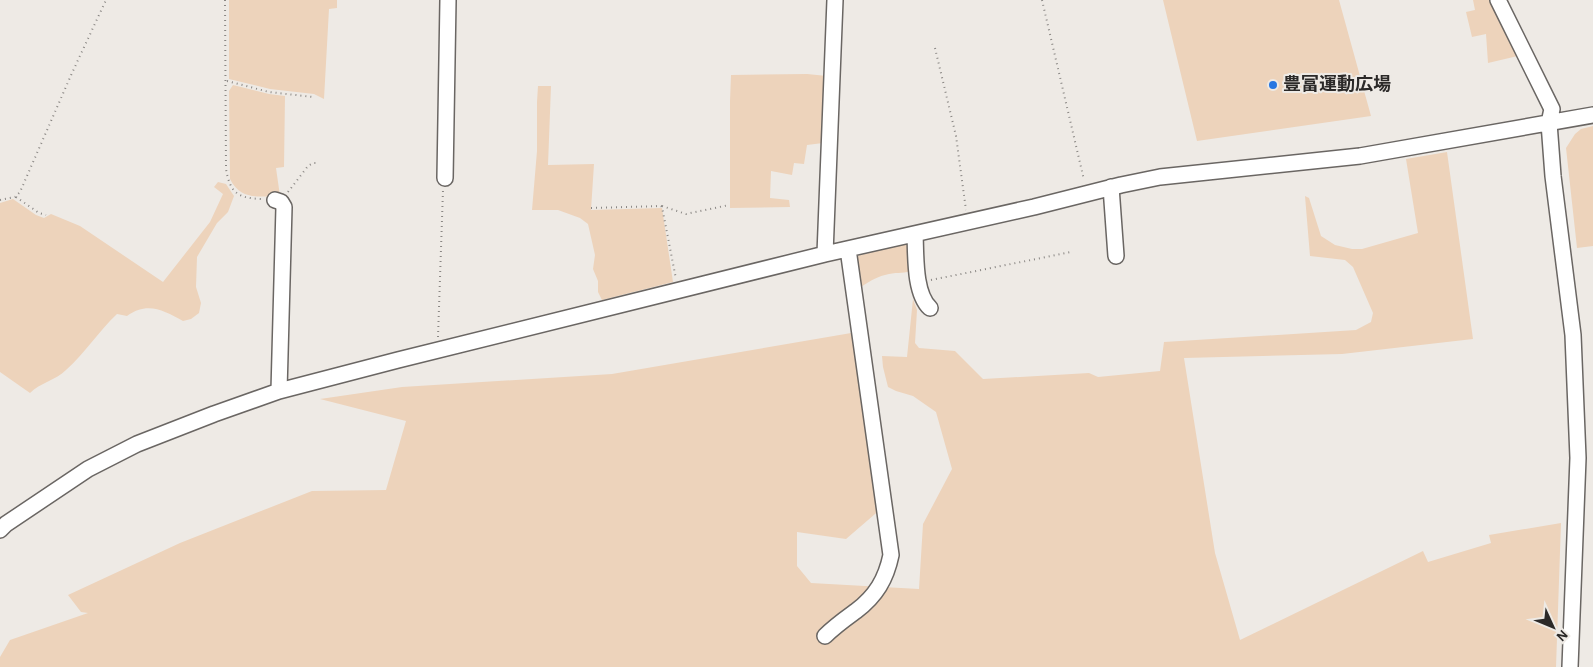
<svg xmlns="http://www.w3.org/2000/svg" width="1593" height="667" font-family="'Alegreya Sans','Noto Sans JP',sans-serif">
  <rect width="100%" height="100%" fill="#eeeae5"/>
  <path fill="#edd3bb" d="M229,0h108v8l-8,1 -5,90 -10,-5 -44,-5 -41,-10z
    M1163,0h176l32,116 -174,25z
    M1473,0h21l28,55 -34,8 -2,-29 -14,3 -6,-25 9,-2z
    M807,74l20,2 -4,67 -16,2 -3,19 -10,-1 -2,12 -21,-4 -1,27 19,2 1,7 -60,1v-107l1,-26z
    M233,85l36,9 16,2 -1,71 -8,1 4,28c-21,0 -39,5 -50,-17l-1,-88z
    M538,86h13l-3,79 46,-1 -3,46 71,-2 11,74 -71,18 -4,-8v-11l-5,-12 2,-14 -7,-31 -8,-6 -22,-8h-26l5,-59v-49z
    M1593,126v120l-16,2 -11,-100 9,-14 6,-5z
    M1447,152l26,187 -131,15 -158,4 31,195 25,87 183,-89 5,11 63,-19 -2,-8 72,-12 -5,144h-1556v-10l10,-17 78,-27 -7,-1 -13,-17 112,-52 132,-52 74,-1 20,-69 -86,-22 82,-12 210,-13 245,-42 25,176 -36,31 -49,-7v34l14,17 108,6 4,-65 29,-55 -16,-57 -23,-16 -17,-5 -8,-4 -5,-20 -1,-11 25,1 6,-58 4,11 -2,33 4,5 36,3 28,28 106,-6 9,4 62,-6 4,-29 192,-12 15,-8 2,-9 -20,-46 -8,-7 -35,-4 -5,-60 4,2 12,38 14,9 17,4h10l56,-16 -12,-74z
    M218,182l8,2 8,12 -6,16 -11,11 -20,34 -1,30 5,16 -2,10 -8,6 -8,2c-19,-10 -35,-20 -56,-5l-10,-2c-18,17 -32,39 -51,56 -10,10 -26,13 -36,23l-30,-21v-169l13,-4 23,16 8,3 7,-4 29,12 83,56 47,-60 13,-28 -9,-7z
    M908,243l5,27c-8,4 -15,2 -24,4 -11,2 -19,7 -28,13l-8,-30z"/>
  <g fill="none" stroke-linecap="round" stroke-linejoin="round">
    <defs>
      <path id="minor" d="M1498,0l54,109 -3,14 4,53 20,159 5,123 -8,209
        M445,178l3,-178
        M1111,187l5,69
        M275,200l6,2 3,5 -5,184
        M915,234c1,21 -1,59 15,74
        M825,254l10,-254
        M0,530l6,-6 82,-55 49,-25 77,-30 65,-23 119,-31 427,-106 209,-47 87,-22 39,-8 200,-21 233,-41
        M825,636c10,-10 20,-17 31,-25 20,-15 30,-32 35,-56l-43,-306"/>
    </defs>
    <use href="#minor" stroke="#6a6663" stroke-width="18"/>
    <path stroke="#8a8784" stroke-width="2" stroke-dasharray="1 4" stroke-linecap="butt" d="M225,0l1,169c4,24 12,29 35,30
      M1042,0l42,180
      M935,48l21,88 10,74
      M227,81l42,11 44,5
      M288,192l20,-26 5,-3h4
      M16,197l23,16 7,2
      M0,200l15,-3 5,-5 52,-119 34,-73
      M662,206l24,8 43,-9
      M591,208l70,-2 1,1 14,72
      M931,280l140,-28
      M438,337l5,-147"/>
    <use href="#minor" stroke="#fff" stroke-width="15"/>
  </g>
  <circle fill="#2776e1" stroke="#eeeae5" stroke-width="2" cx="1273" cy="85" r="5"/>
  <g text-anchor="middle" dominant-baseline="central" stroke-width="4" stroke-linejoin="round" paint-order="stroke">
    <g font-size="18" font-weight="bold" fill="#2b2928" stroke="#eeeae5" text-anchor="start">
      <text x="1283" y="85">豊富運動広場</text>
    </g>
  </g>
  <g transform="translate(1553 627) rotate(134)" stroke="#eeeae5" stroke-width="4" paint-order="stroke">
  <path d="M0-4L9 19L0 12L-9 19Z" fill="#2b2928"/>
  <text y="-8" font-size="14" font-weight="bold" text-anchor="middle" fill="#2b2928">N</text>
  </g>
</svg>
